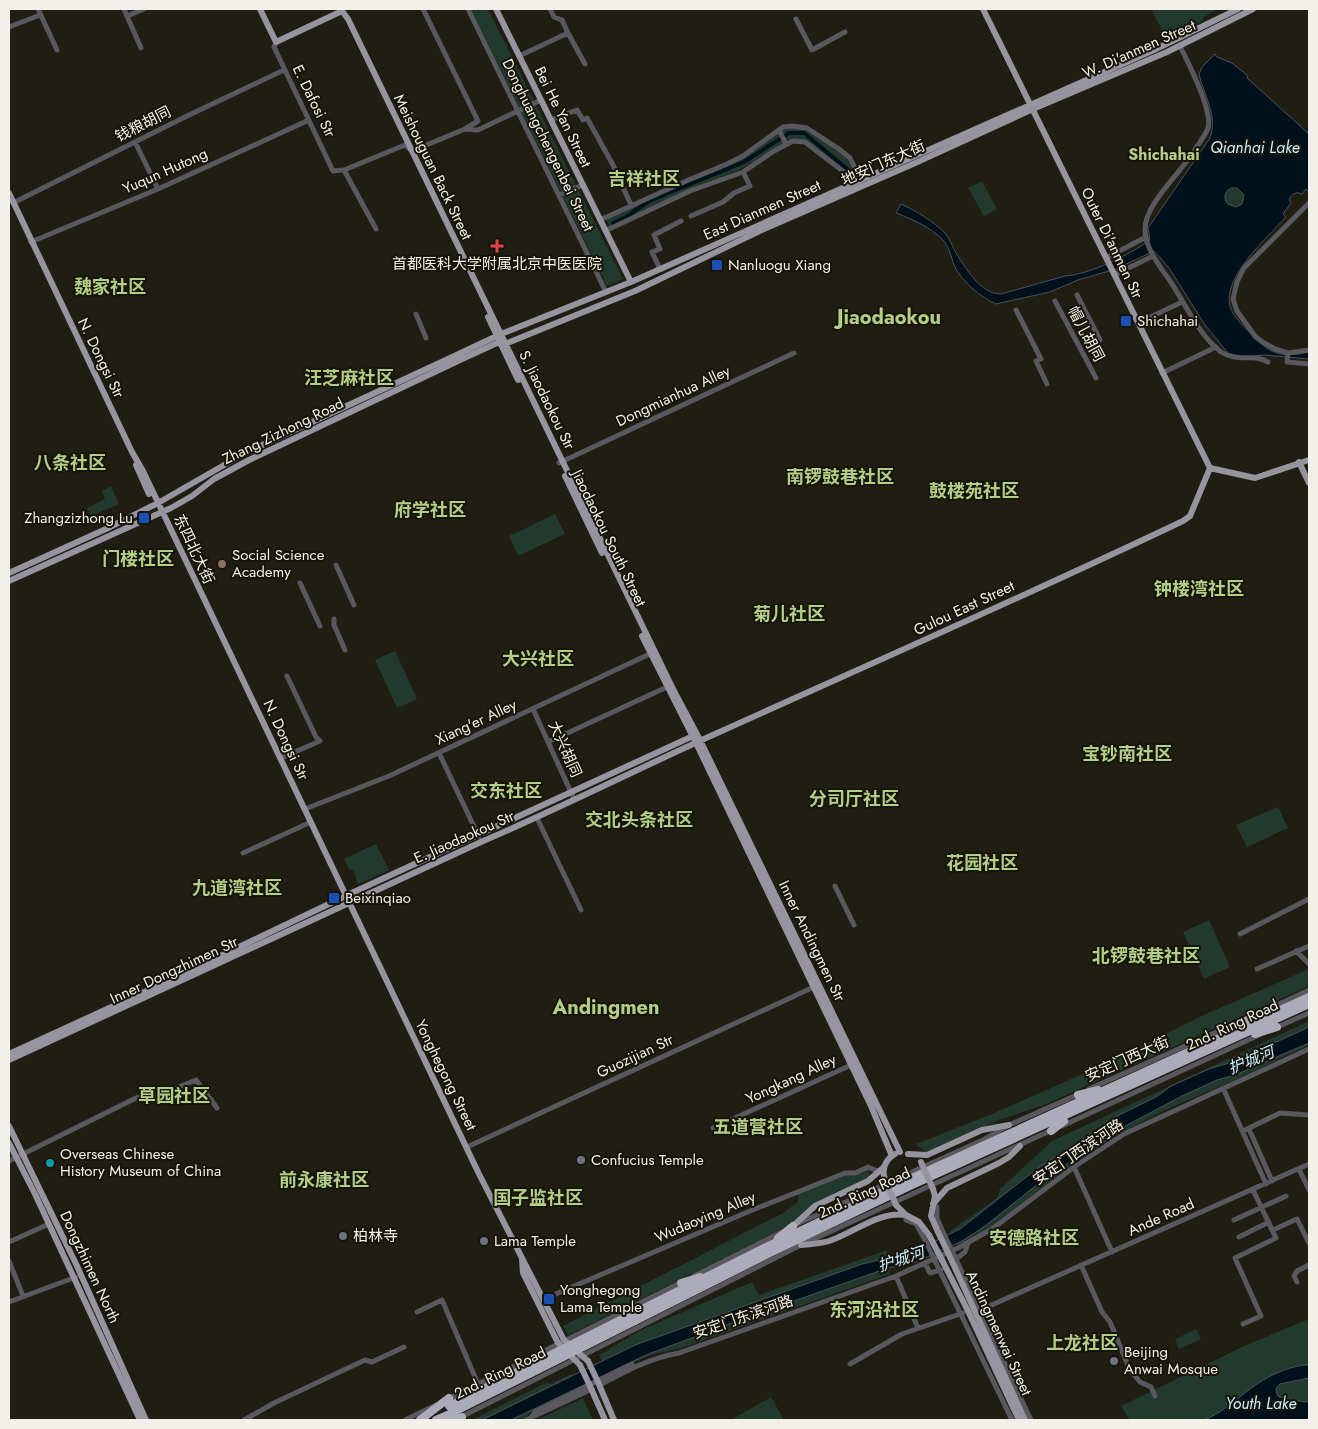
<svg xmlns="http://www.w3.org/2000/svg" width="1318" height="1429" font-family="Jost,'Noto Sans SC',sans-serif">
  <rect width="100%" height="100%" fill="#201d13"/>
  <path fill="#22392d" d="M471,9h17l135,270 -16,7 -1,-2z
    M1151,9h67l-14,8 -2,4 -17,10 -22,1z
    M793,128h12l9,4 33,27 8,15 -6,3 -41,-35 -27,3 -42,25 -41,16 -88,41 -4,-8 152,-71 25,-18z
    M982,181l15,28 -13,7 -16,-28z
    M1224 198a10 10 0 1 1 20 0a10 10 0 1 1-20 0Z
    M111,486l8,18 -28,12 -4,-8 18,-9 -3,-8z
    M555,514l10,20 -47,22 -9,-20z
    M395,651l22,48 -20,9 -22,-48z
    M1278,807l10,21 -41,19 -11,-22z
    M376,844l13,26 -31,14 -5,-14 -4,-1 -5,-10z
    M1209,920l21,47 -26,12 -21,-47z
    M1309,969v17l-265,119 -45,15 -74,32 -9,-8 76,-30 113,-50 101,-50z
    M1309,1021v24l-74,35 -70,30 -50,26 -44,30 -81,61 -33,19 -7,-15 47,-33 3,-9 52,-48z
    M868,1169l2,6 -3,4 -52,24 -23,21 -224,111 -5,-9 220,-113 15,-11v-8l47,-21z
    M887,1250l3,24 -208,74 -31,7 -44,19 -8,-19 40,-24 113,-49 7,13z
    M1309,1319v101h-179l-9,-14 121,-59z
    M1196,1329l5,10 -22,10 -4,-10z
    M571,1374l7,14 -46,23 -10,9h-50l76,-38 2,2z
    M771,1397l13,23h-53z
    M583,1398l10,22h-56z"/>
  <path fill="#00111c" stroke="#49545a" fill-rule="evenodd" d="M1215,54l2,3 15,6 16,13 -1,2 62,56v55l-1,2 -2,-2 -4,5c-6,-3 -9,0 -13,5l2,4 -8,11 3,3c-18,20 -64,60 -56,89 3,12 16,22 24,31 18,19 30,20 55,15v7l-44,-4 -25,2 -12,-4 -23,-28 -36,-57 -15,-17 -38,18 -38,11 -28,12 -54,12c-17,-8 -34,-22 -42,-39 -3,-9 -5,-18 -11,-25 -13,-13 -31,-21 -47,-27l5,-9c17,8 32,17 45,30 4,5 6,12 9,17 10,17 26,43 46,43l64,-18c26,-2 64,-21 85,-36l-2,-12 62,-90c8,-23 -6,-42 -11,-64l3,-7zM1231,188h6l7,7 -2,9 -6,3 -8,-3c-5,-6 -4,-12 3,-16z
    M1309,1027v16l-74,32 -18,5 -35,16 -68,36 -71,48 -58,46 -23,15 -48,22 -26,5 -137,48 -105,39 -135,65h-29l153,-75 227,-81 51,-12 47,-23 74,-58 87,-57 35,-17 15,-11 38,-17 24,-7z
    M1304,1365h5v13l-29,6c-5,4 -5,8 -1,13l26,5 4,-1v17l-3,2h-102c18,-7 31,-20 46,-31 16,-12 34,-21 54,-24z"/>
  <g fill="none" stroke-linecap="round" stroke-linejoin="round">
    <path stroke="#00111c" stroke-width="4" d="M613,223l13,-6 23,-16 95,-39 45,-29h15l49,41"/>
    <path stroke="#59585e" stroke-width="5" d="M38,9l19,41
      M124,9l17,39
      M423,9l55,112 -13,8
      M468,9l138,283
      M550,9l4,8 8,3 6,13
      M127,16l17,-7
      M796,19l16,31 33,-18
      M9,27l31,-12
      M276,42l-2,5 59,124 11,-1 61,-25 7,6 53,-22 13,1 63,-30
      M1180,46c8,17 33,64 28,82 -2,6 -8,14 -12,20 -13,23 -52,56 -51,82 0,19 17,39 27,54 15,23 27,51 49,68 17,11 32,1 47,10
      M519,56l49,-23 17,31
      M551,120l26,-10 6,10 4,-2 26,47 18,40
      M779,130l7,14
      M135,142l23,47
      M344,170l32,59
      M559,195l24,-10
      M13,203l174,-87 97,-46
      M1309,203l-65,65 -7,14 -4,17 4,12 18,25 6,5 14,8 13,4 21,-3
      M691,216l32,-14 11,-9 16,-7 -7,-14
      M600,220l86,-39 41,-17 16,-8 40,-29 9,-1 15,2 32,21 11,9 11,22
      M605,231l85,-40 53,-19 31,-21 19,-10 12,1 39,30 6,12
      M31,242l127,-53 151,-69
      M1106,258l40,-21
      M660,269l-8,-17 8,-3 -6,-14 27,-14
      M1114,275l39,-19
      M1077,295l23,45
      M1055,301l41,77
      M1016,310l25,49 -5,2 11,23
      M416,314l10,24
      M1138,323l44,-21
      M1288,353l-1,9 22,2
      M1162,373l54,-26
      M559,463l235,-110
      M336,565l18,40
      M300,583l20,43
      M334,619v6l11,25
      M533,709l41,90
      M548,742l119,-55
      M439,753l40,84
      M281,758l39,-17 -4,-4 -29,-61
      M305,809l84,-33 265,-124
      M537,818l44,92
      M243,853l68,-31
      M835,886l19,39
      M1240,934l69,-35
      M1296,951l13,13
      M1257,969l52,-23
      M1251,1017l58,-27
      M1275,1028l34,-15
      M1223,1088l43,96
      M1089,1089l152,-68
      M1062,1126l197,-91
      M713,1128l138,-63
      M1249,1129l23,52
      M1243,1131l37,-18 29,2
      M467,1147l349,-161
      M9,1161l127,-63 8,-3h15l37,-15c7,10 14,18 21,28
      M1074,1167l38,85
      M1299,1169l10,21
      M933,1204l4,3v11l5,12
      M906,1215v5l10,4 8,14
      M1234,1220l52,-24
      M797,1224l188,-85 24,-14 70,-31
      M1273,1230l24,-11 12,24
      M1239,1237l30,-15
      M9,1242l40,-18
      M954,1255l77,165
      M956,1259l9,-7 3,-9
      M9,1261l14,35
      M925,1263l5,10 11,-3
      M936,1263l76,157
      M1081,1265l21,47 8,10 20,48 10,12 11,5 4,9
      M694,1276l88,-44
      M896,1276l22,52
      M1297,1282l-3,-6 3,-5 12,-6
      M544,1299l206,-88 95,-38h10l13,-6 9,4
      M9,1302l67,-25
      M417,1312l25,-12 36,84
      M976,1312l333,-148
      M1243,1324l18,-8 -26,-58 41,-20 -23,-48
      M850,1364l52,-30 61,-21
      M600,1385c26,-14 50,-27 79,-32l217,-77 64,-29 32,-18 82,-62 50,-33 185,-85
      M448,1399l234,-117
      M459,1418l342,-173 251,-115
      M531,1418l4,-6 97,-48
      M244,1420l30,-17 91,-43 7,2 32,-15
      M405,1420l31,-15
      M526,1420l66,-31"/>
    <path stroke="#95949f" stroke-width="6" d="M260,9l16,33 66,-31
      M496,9l135,273
      M983,9l227,459
      M342,11l6,8 326,672 26,49 200,412
      M9,193l123,259 11,19 336,703 85,166 24,21
      M488,317l30,63
      M1299,462l10,21
      M136,465l13,29
      M1210,468l45,10 54,-18
      M565,476l37,77
      M9,573l97,-44 52,-26 87,-50 203,-94 53,-25 130,-52 523,-232 84,-41
      M9,581l162,-73 21,-12 22,-17 35,-19 211,-100 37,-17 8,1 130,-53 129,-62 149,-65 120,-55 134,-57 86,-43
      M642,636l54,107 175,363 21,50
      M9,1054l159,-73 188,-90 337,-155
      M9,1060l472,-218c82,-35 162,-76 243,-112 153,-69 308,-137 459,-209l7,-5 20,-48
      M9,1126l68,140 69,154
      M9,1143l26,51 105,226
      M908,1154l19,1 55,-25 27,-5
      M885,1180c-4,-12 0,-20 10,-26
      M933,1189l2,7 -4,20 7,16
      M933,1204l14,-16 52,-25 10,-6 11,-11
      M896,1205l10,10 13,7 10,13
      M793,1226l22,-20 53,-25 16,-14
      M801,1245c10,-1 21,-1 31,-5 24,-9 48,-29 74,-25
      M950,1257l75,163
      M522,1259l1,14 35,70 22,22
      M942,1260l26,51 51,109
      M598,1382l16,38
      M590,1386l15,34"/>
    <path stroke="#acabb9" stroke-width="8" d="M1239,1026l15,-11
      M1255,1034l22,-7
      M1078,1095l20,-5
      M1051,1131l13,-10
      M778,1238l15,-12
      M681,1283l19,-6
      M632,1314l134,-67 139,-66 404,-184
      M635,1321l135,-68 138,-66 401,-183
      M420,1420l29,-22
      M436,1420l16,-7
      M451,1420l11,-3"/>
    <path stroke="#59585e" stroke-width="5" d="M942,1230l12,25
      M924,1238l12,25"/>
    <path stroke="#95949f" stroke-width="6" d="M921,1162l12,27
      M885,1180l11,25
      M938,1232l12,25
      M929,1235l13,25
      M588,1361l10,21
      M580,1365l10,21"/>
    <path stroke="#acabb9" stroke-width="8" d="M449,1406l183,-92
      M452,1413l183,-92"/>
  </g>
  <path fill="#e0444e" stroke="#17140a" stroke-width="2" d="M494.5 238.5h5v5h5v5h-5v5h-5v-5h-5v-5h5z"/>
  <g fill="#1a4fb4" stroke="#17140a" stroke-width="2">
    <rect x="711" y="259" width="12" height="12" rx="2.5"/>
    <rect x="1120" y="315" width="12" height="12" rx="2.5"/>
    <rect x="138" y="512" width="12" height="12" rx="2.5"/>
    <rect x="328" y="892" width="12" height="12" rx="2.5"/>
    <rect x="543" y="1293" width="12" height="12" rx="2.5"/>
  </g>
  <circle fill="#8d6e63" stroke="#17140a" stroke-width="2" cx="222" cy="564" r="5"/>
  <g fill="#6b7280" stroke="#17140a" stroke-width="2">
    <circle cx="581" cy="1160" r="5"/>
    <circle cx="343" cy="1236" r="5"/>
    <circle cx="484" cy="1241" r="5"/>
    <circle cx="1114" cy="1361" r="5"/>
  </g>
  <circle fill="#0f9aa8" stroke="#17140a" stroke-width="2" cx="50" cy="1163" r="5"/>
  <g text-anchor="middle" dominant-baseline="central" stroke-width="4" stroke-linejoin="round" paint-order="stroke">
    <g font-size="15" fill="#f2f0e9" stroke="#17140a">
      <text transform="translate(1139 49) rotate(-24)">W. Di'anmen Street</text>
      <text transform="translate(314 101) rotate(64)">E. Dafosi Str</text>
      <text transform="translate(563 117) rotate(64)">Bei He Yan Street</text>
      <text transform="translate(143 124) rotate(-27)">钱粮胡同</text>
      <text transform="translate(548 145) rotate(64)">Donghuangchengenbei Street</text>
      <text transform="translate(883 163) rotate(-24)">地安门东大街</text>
      <text transform="translate(433 167) rotate(64)">Meishouguan Back Street</text>
      <text transform="translate(165 171) rotate(-24)">Yuqun Hutong</text>
      <text transform="translate(762 210) rotate(-24)">East Dianmen Street</text>
      <text transform="translate(1112 243) rotate(64)">Outer Di'anmen Str</text>
      <text transform="translate(1086 334) rotate(62)">帽儿胡同</text>
      <text transform="translate(101 358) rotate(64)">N. Dongsi Str</text>
      <text transform="translate(673 396) rotate(-25)">Dongmianhua Alley</text>
      <text transform="translate(547 400) rotate(64)">S. Jiaodaokou Str</text>
      <text transform="translate(283 431) rotate(-26)">Zhang Zizhong Road</text>
      <text transform="translate(609 538) rotate(64)">Jiaodaokou South Street</text>
      <text transform="translate(194 549) rotate(65)">东四北大街</text>
      <text transform="translate(964 608) rotate(-25)">Gulou East Street</text>
      <text transform="translate(476 722) rotate(-25)">Xiang'er Alley</text>
      <text transform="translate(286 740) rotate(65)">N. Dongsi Str</text>
      <text transform="translate(565 749) rotate(66)">大兴胡同</text>
      <text transform="translate(464 837) rotate(-24)">E. Jiaodaokou Str</text>
      <text transform="translate(812 941) rotate(64)">Inner Andingmen Str</text>
      <text transform="translate(174 970) rotate(-25)">Inner Dongzhimen Str</text>
      <text transform="translate(1232 1025) rotate(-25)">2nd. Ring Road</text>
      <text transform="translate(635 1056) rotate(-25)">Guozijian Str</text>
      <text transform="translate(1127 1059) rotate(-24)">安定门西大街</text>
      <text transform="translate(446 1075) rotate(64)">Yonghegong Street</text>
      <text transform="translate(791 1079) rotate(-25)">Yongkang Alley</text>
      <text transform="translate(1078 1152) rotate(-34)">安定门西滨河路</text>
      <text transform="translate(864 1193) rotate(-25)">2nd. Ring Road</text>
      <text transform="translate(705 1217) rotate(-23)">Wudaoying Alley</text>
      <text transform="translate(1161 1217) rotate(-24)">Ande Road</text>
      <text transform="translate(90 1267) rotate(65)">Dongzhimen North</text>
      <text transform="translate(743 1317) rotate(-19)">安定门东滨河路</text>
      <text transform="translate(999 1333) rotate(65)">Andingmenwai Street</text>
      <text transform="translate(500 1373) rotate(-26)">2nd. Ring Road</text>
    </g>
    <g font-size="15" fill="#f2f0e9" stroke="#17140a" text-anchor="start">
      <text x="497" y="264" text-anchor="middle">首都医科大学附属北京中医医院</text>
      <text x="728" y="265">Nanluogu Xiang</text>
      <text x="1137" y="321">Shichahai</text>
      <text x="133" y="518" text-anchor="end">Zhangzizhong Lu</text>
      <text x="232" y="555">Social Science<tspan x="232" dy="17">Academy</tspan></text>
      <text x="345" y="898">Beixinqiao</text>
      <text x="60" y="1154">Overseas Chinese<tspan x="60" dy="17">History Museum of China</tspan></text>
      <text x="591" y="1160">Confucius Temple</text>
      <text x="353" y="1236">柏林寺</text>
      <text x="494" y="1241">Lama Temple</text>
      <text x="560" y="1290">Yonghegong<tspan x="560" dy="17">Lama Temple</tspan></text>
      <text x="1124" y="1352">Beijing<tspan x="1124" dy="17">Anwai Mosque</tspan></text>
    </g>
    <g font-size="16" font-style="italic" fill="#c6ebfe" stroke="#17140a">
      <text x="1255" y="147">Qianhai Lake</text>
      <text transform="translate(1251 1060) rotate(-22)">护城河</text>
      <text transform="translate(901 1259) rotate(-18)">护城河</text>
      <text x="1261" y="1403">Youth Lake</text>
    </g>
    <g font-size="16" font-weight="bold" fill="#b3ce86" stroke="#17140a">
      <text x="1164" y="154">Shichahai</text>
    </g>
    <g font-size="18" font-weight="bold" fill="#b3ce86" stroke="#17140a">
      <text x="644" y="179">吉祥社区</text>
      <text x="110" y="287">魏家社区</text>
      <text x="349" y="378">汪芝麻社区</text>
      <text x="70" y="463">八条社区</text>
      <text x="840" y="477">南锣鼓巷社区</text>
      <text x="974" y="491">鼓楼苑社区</text>
      <text x="430" y="510">府学社区</text>
      <text x="138" y="559">门楼社区</text>
      <text x="1199" y="589">钟楼湾社区</text>
      <text x="789" y="614">菊儿社区</text>
      <text x="538" y="659">大兴社区</text>
      <text x="1127" y="754">宝钞南社区</text>
      <text x="506" y="791">交东社区</text>
      <text x="854" y="799">分司厅社区</text>
      <text x="639" y="820">交北头条社区</text>
      <text x="982" y="863">花园社区</text>
      <text x="237" y="888">九道湾社区</text>
      <text x="1146" y="956">北锣鼓巷社区</text>
      <text x="174" y="1096">草园社区</text>
      <text x="758" y="1127">五道营社区</text>
      <text x="324" y="1180">前永康社区</text>
      <text x="538" y="1198">国子监社区</text>
      <text x="1034" y="1238">安德路社区</text>
      <text x="874" y="1310">东河沿社区</text>
      <text x="1082" y="1343">上龙社区</text>
    </g>
    <g font-size="20" font-weight="bold" fill="#b3ce86" stroke="#17140a">
      <text x="889" y="317">Jiaodaokou</text>
      <text x="606" y="1007">Andingmen</text>
    </g>
  </g>
  <rect width="1318" height="1429" fill="none" stroke="#f2f0e9" stroke-width="20"/>
</svg>
